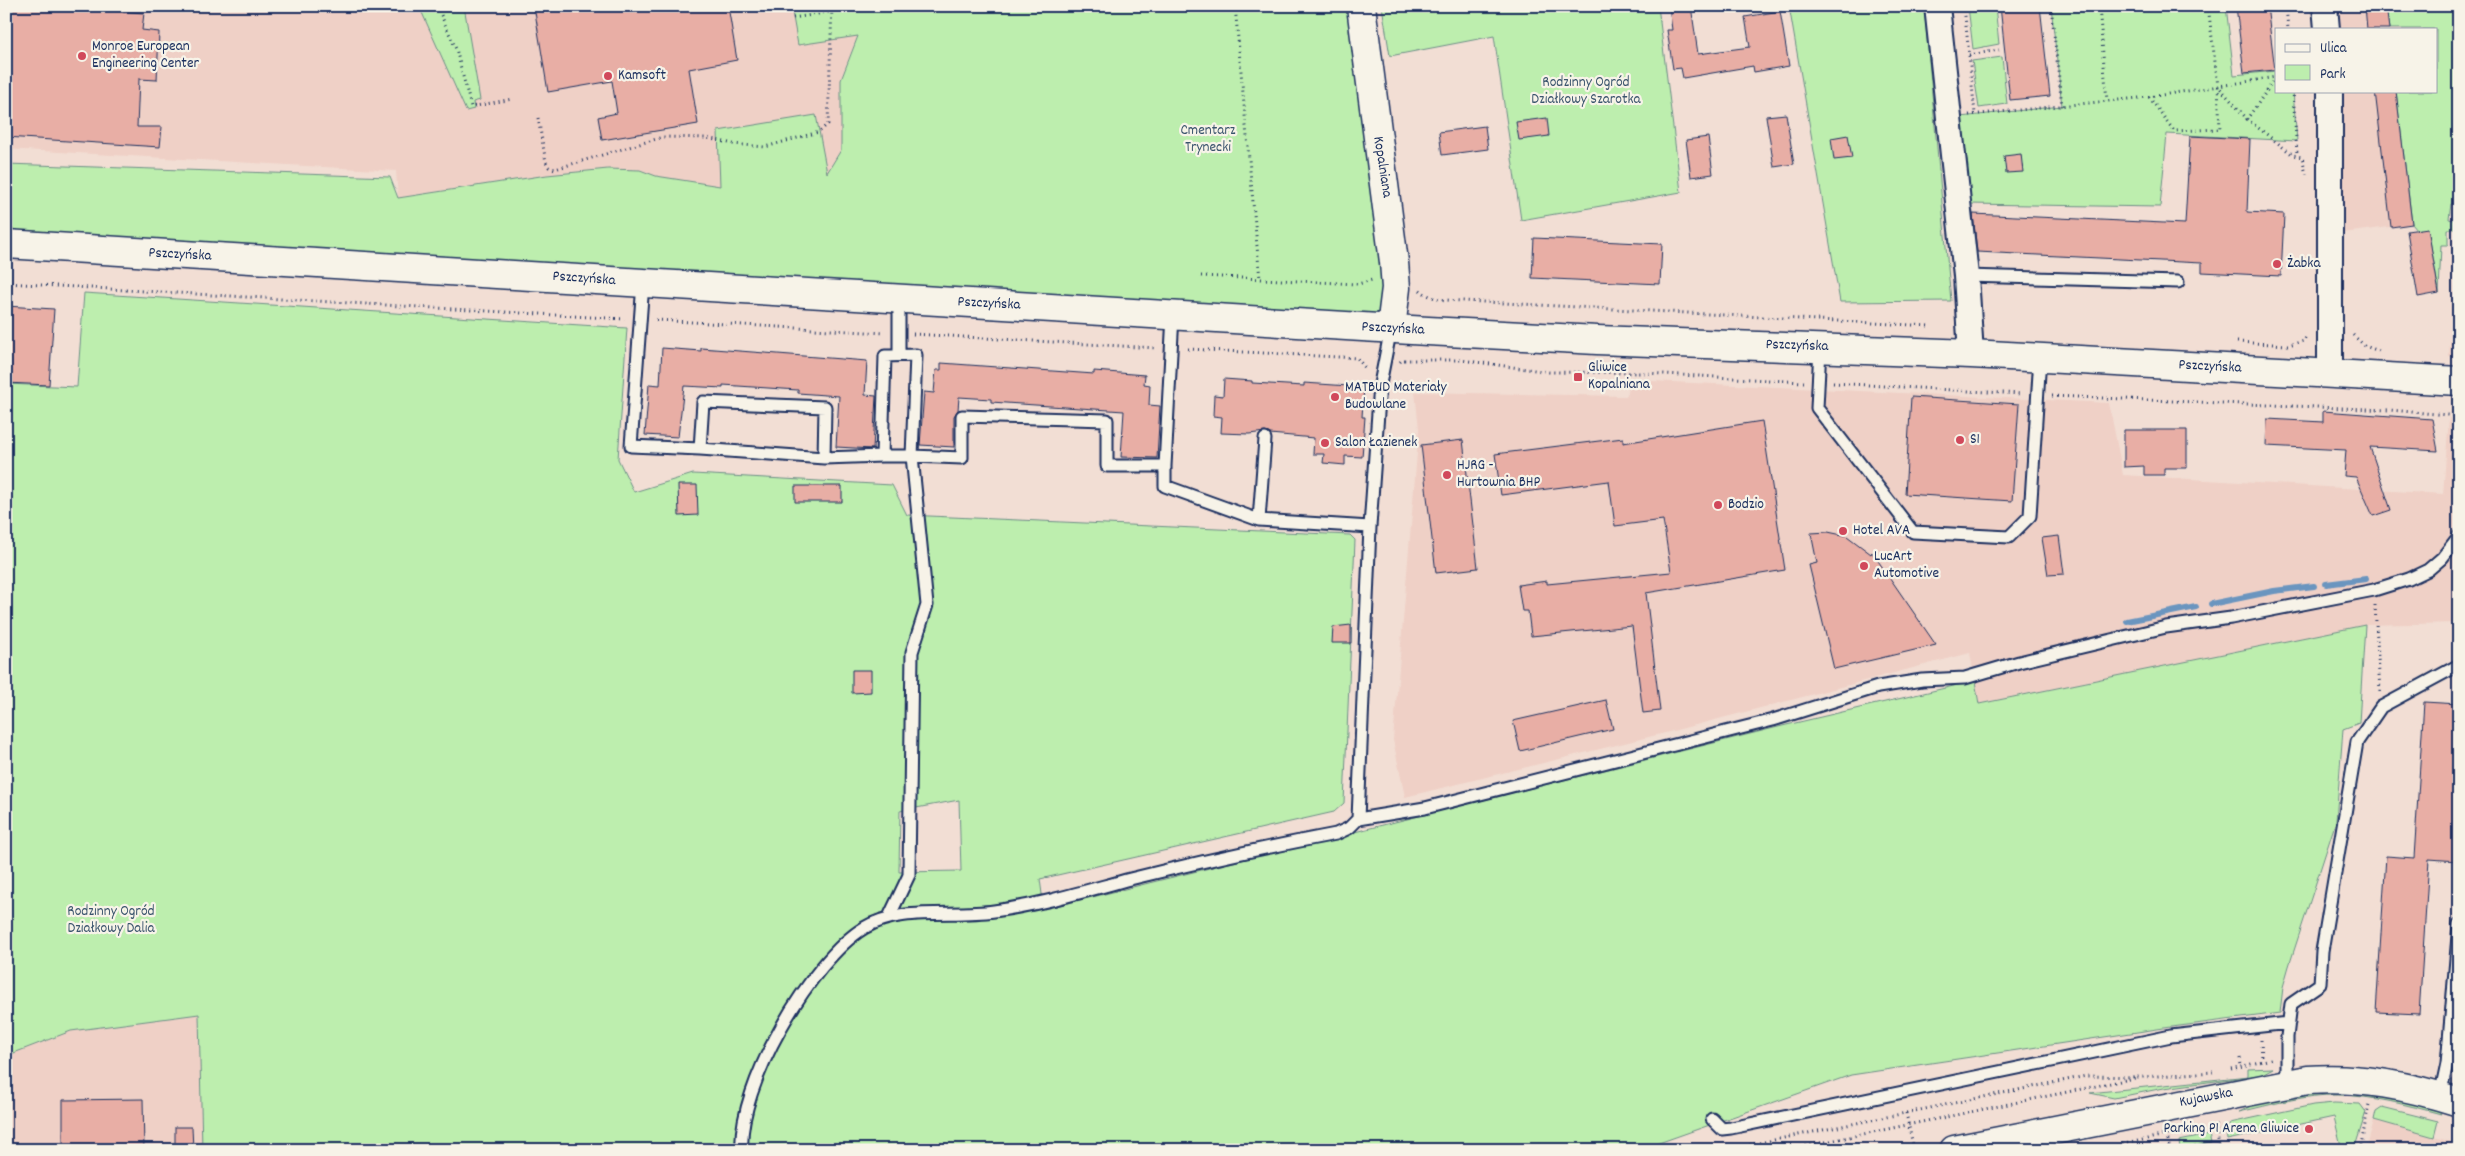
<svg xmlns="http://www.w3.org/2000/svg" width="2465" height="1156" font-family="Dekko,sans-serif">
  <rect width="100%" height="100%" fill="#f2ded4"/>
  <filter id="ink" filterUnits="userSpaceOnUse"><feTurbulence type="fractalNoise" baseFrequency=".02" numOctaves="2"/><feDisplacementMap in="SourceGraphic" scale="10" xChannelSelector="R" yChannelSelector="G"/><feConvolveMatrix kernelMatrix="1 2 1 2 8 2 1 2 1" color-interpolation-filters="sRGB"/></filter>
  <g filter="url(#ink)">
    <path fill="#efd0c6" d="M6,6h856l-4,29 -17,45v70l-14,24 -93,14 -79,-12 -15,-6 -32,-1 -61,6 -149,23 -2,-27 -390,-22z
      M2334,6h52l3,23h-59z
      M2337,91h59l16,133 -69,9 -7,-54z
      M2459,230v126h-10z
      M1631,380l478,23 14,72 320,19 6,-76 10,1v204l-94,2 -386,79 -9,-51 -301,79 -264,65 -12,-57 26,-311 -4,-37 212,4z
      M199,1014l3,136h-196v-94l65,-25z
      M2374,1120l81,23 -2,7h-87z"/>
    <path fill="#bdeeae" stroke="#6c8e86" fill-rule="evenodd" d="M419,6h45l16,94 -7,2 1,7 -8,2z
      M791,6h558l37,310 -1380,-72v-80l384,13 8,21 149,-23 61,-6 32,1 16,6 64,10 -2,-55 98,-16 11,58 14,-23v-70l17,-44 -60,9z
      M1382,6h276l23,186 -160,28 -27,-184 -104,20z
      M1789,6h135l27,295 -111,1z
      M1968,6h27l4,38 -26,5z
      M2051,6h175l8,69 42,-4v20h17l4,50 -130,-7 -7,73 -191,-3 -9,-87 102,-11z
      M2386,6h73v198h-8l-2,15 6,1v9h-7v16h-7l-2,48 -11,-64 -11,1 -5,-6 -16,-133h40v-62h-47z
      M2002,57l5,47 -28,4 -7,-47z
      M84,293l543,35 -9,131 16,33 59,-18 199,11 15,30 443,20 5,5 -11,263 -10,9 -294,67 4,30 734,-182 197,-46 4,23 386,-79 -6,98 -16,6 -7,92 -47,145 -6,21 -3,26 -116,15 -313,47 -212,75h-1437l-3,-136 -128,17 -65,25v-672l71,3zM959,800l2,71 -62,1 1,-61z
      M2273,1068l-13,7 -96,13 -50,10 -24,-5 158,-17v-7z
      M2304,1090l67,2 66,15 4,7c-34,-9 -67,-18 -103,-19 -32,-1 -67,10 -99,17l37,-17z
      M2334,1103l26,1 6,8 -12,38h-12l-8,-33 -107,23 -1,-10 4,-7 83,-18z
      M2382,1107l56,14 -4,16 -60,-17 2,-9z
      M2209,1135l2,8 -31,6 -1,-8z"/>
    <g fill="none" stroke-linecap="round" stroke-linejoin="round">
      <path stroke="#6a95bf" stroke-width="6" d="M2326,584l40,-5
        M2211,604l63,-13 40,-5
        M2127,621l69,-14"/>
    </g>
    <path fill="#e8aea5" stroke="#1b2f5e" d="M6,6h50l88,7 -2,17 17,2 -2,48 -18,-1 -2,48h25l-2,20 -154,-10z
      M534,6h194l9,54 -48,9 9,55 -96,16 -4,-23 19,-4 -5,-32 -64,11z
      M1669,6h22l7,48 52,-7 -5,-30 35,-6 9,55 -35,6 -1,-6 -70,12 -2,-10 -8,1 -6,-39h5z
      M2000,6h40l10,90 -40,4z
      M2236,6h31l8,64 -31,3z
      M2365,6h21l3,23h-22z
      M2375,91h21l16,133 -21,3z
      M1786,114l8,50 -20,3 -8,-51z
      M1547,118l2,18 -30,4 -3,-18z
      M1485,126l3,23 -46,6 -3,-23z
      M1848,135l4,23 -18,2 -3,-22z
      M2190,136l60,3 -3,73 37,2 -3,62 -79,-4v-9l-225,-11 -4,-38 212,10z
      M1708,137l5,37 -22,3 -5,-37z
      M2021,154l2,18 -17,1 -2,-17z
      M2428,228l11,65 -21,4 -11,-66z
      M1534,238l128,6 -2,40 -128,-6z
      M6,306l48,3 -5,76 -43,-2z
      M662,348l39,3v-3l166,13 -2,34 11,1 -3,53 -37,-2 3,-51 -41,-3v-3l-75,-5v3l-39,-2 -6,51 -33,-2 4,-51 11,1z
      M941,363l153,11v-3l51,4 -1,9 6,1 -1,20 11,1 -3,52 -36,-1 3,-46 -133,-9v-3l-32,-2 -1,13 -4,6v31l-34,-2 4,-53 10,1 2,-23h5z
      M1224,379l28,2v2l52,3v-3l60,4 -2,30h3l-3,40 -17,-1v9l-22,-2 1,-9h-11l1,-16 -44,-4 -5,-2 -16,2 -28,-1 1,-16 -9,-1 1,-21 9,1z
      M1911,397l108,7 -7,97 -107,-7z
      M2323,411l109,8 6,32 -68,-4 21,63 -18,6 -17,-39 -12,-1 2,-26 -80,-4 1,-27 56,3z
      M1762,421l23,149 -139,23 14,118 -17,2 -11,-87 -101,10 -3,-25h-6l-4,-26 29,-4v3l124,-12 -8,-52 -48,6 -6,-45 -108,14 -6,-41 128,-16v5z
      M2124,430h63v38h-23v7h-20v-9l-20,1z
      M1463,440l15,128 -42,5 -15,-128z
      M678,485h19l1,30 -19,1z
      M795,486h47v16h-47z
      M1828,532l19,4 24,18 1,-2 64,93 -102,24 -25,-104 8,-2 -6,-30z
      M2059,536l5,38 -16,1 -6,-37z
      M1351,625v18h-19l1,-16z
      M852,670h19v22l-19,1z
      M1606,700l7,29 -93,22 -7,-30z
      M2424,702l35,2 -1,157 -29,-2 -10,155 -43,-2 10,-156 28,2z
      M143,1099l1,51h-81v-50z
      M175,1127h17l1,23h-18z"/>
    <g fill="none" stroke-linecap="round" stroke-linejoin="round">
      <defs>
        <path id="lane" d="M1966,276l212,6
          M643,283l-12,163 69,3 3,-47 122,5 -1,51 58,-2
          M899,299v56
          M1820,348l-3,60 96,124 96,5 21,-21 10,-159
          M916,355l-4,101h-30l3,-100z
          M700,449l124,9
          M1165,466v20l94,34 111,7
          M1259,520l6,-81
          M1358,819l67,-11 348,-88 105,-33 44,-7 43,-2 54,-16 147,-35 65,-9 143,-28 35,-11 19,-9 14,-12 17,-22
          M889,917l20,-42 3,-223 15,-47 -15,-149 50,2v-42l145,4v46h58l8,-151
          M2287,1083v-46l4,-33 29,-20 2,-33 35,-209 24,-35 78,-42
          M2440,1096l7,-33 12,-139
          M1712,1119l10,10 9,-1 440,-92 118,-13
          M742,1150c-5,-63 69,-190 122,-222 36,-22 89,-11 130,-17 46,-6 91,-20 136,-32 69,-17 137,-32 206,-45l13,-6 9,-9 12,-292 10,-143 11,-56"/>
        <path id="street" d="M1937,6l29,270 5,78
          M2325,6l2,23
          M2330,91v283"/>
        <path id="secondary" d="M1361,6l33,256 2,26 -5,40
          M6,244l1422,87 169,9 374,14 488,27
          M1954,1150l354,-70c52,-4 101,6 151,22"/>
      </defs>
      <use href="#lane" stroke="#1b2f5e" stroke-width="15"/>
      <use href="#street" stroke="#1b2f5e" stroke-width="28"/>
      <use href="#secondary" stroke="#1b2f5e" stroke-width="31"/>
      <path stroke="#1b2f5e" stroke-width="3" stroke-dasharray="1 4" stroke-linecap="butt" d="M437,6l19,43 15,58 41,-8
        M813,6h7
        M1235,6l25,273
        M1964,6l11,108
        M2051,6l11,100
        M2099,6l8,95
        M2208,6l10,80
        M2286,6l2,23
        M793,18l38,-6
        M1969,55l30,-5
        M2276,78l-29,41 46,36 9,2 4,17
        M2293,91l4,63
        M2149,97l25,34 46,-2 -2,-43 29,33
        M1969,115l180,-18 127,-20
        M538,118l8,44 3,5 6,2 108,-32 44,1 26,6 32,3 54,-15 9,-8 4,-118
        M1201,276l157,8 14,-4
        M6,283l619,36
        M1420,290c13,11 28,10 45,11l465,25
        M656,320l228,13
        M913,334l243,14
        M2353,335l12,11 14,5
        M2237,342l51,3 16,-4 3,-6
        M1188,349l169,9 9,11
        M1400,362l2,-2h59l88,12 97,1 158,9
        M1833,383l188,11
        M2052,396l338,14 69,6
        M2375,605l5,86
        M2261,1040l1,19
        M2240,1058l1,8
        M2231,1069l40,-10
        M1906,1113l8,37
        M2215,1125l4,20
        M2167,1135l3,15
        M1725,1150l361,-74 57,1 70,-5
        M1786,1150l349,-72
        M2098,1150l67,-15
        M2360,1150l9,-46"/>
      <use href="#lane" stroke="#f7f3e8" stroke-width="11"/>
      <use href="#street" stroke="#f7f3e8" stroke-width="24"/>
      <use href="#secondary" stroke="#f7f3e8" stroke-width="28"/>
    </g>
  </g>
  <g fill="#d1495b" stroke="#f7f3e8" stroke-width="2">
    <circle cx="82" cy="56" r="5"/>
    <circle cx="608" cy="76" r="5"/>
    <circle cx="2277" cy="264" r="5"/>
    <rect x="1573" y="372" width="10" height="10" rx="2.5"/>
    <circle cx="1335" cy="397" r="5"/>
    <circle cx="1960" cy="440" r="5"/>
    <circle cx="1325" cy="443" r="5"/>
    <circle cx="1447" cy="475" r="5"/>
    <circle cx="1718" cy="505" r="5"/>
    <circle cx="1843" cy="531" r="5"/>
    <circle cx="1864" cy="566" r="5"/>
    <circle cx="2309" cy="1129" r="5"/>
  </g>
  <g text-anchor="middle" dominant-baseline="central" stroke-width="4.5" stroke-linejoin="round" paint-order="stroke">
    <g font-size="15" fill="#1b2f5e" stroke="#f7f3e8" text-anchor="start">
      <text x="92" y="47">Monroe European<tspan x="92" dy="17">Engineering Center</tspan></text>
      <text x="618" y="76">Kamsoft</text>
      <text x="2287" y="264">Żabka</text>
      <text x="1588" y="368">Gliwice<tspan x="1588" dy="17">Kopalniana</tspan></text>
      <text x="1345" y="388">MATBUD Materiały<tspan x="1345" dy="17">Budowlane</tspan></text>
      <text x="1970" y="440">S1</text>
      <text x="1335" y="443">Salon Łazienek</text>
      <text x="1457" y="466">HJRG -<tspan x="1457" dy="17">Hurtownia BHP</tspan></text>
      <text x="1728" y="505">Bodzio</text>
      <text x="1853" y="531">Hotel AVA</text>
      <text x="1874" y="557">LucArt<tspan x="1874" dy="17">Automotive</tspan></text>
      <text x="2299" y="1129" text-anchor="end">Parking P1 Arena Gliwice</text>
    </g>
    <g font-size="15" fill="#3b556e" stroke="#f7f3e8">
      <text x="1586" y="83">Rodzinny Ogród<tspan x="1586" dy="17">Działkowy Szarotka</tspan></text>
      <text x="1208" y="131">Cmentarz<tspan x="1208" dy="17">Trynecki</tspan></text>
      <text x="111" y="912">Rodzinny Ogród<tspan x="111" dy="17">Działkowy Dalia</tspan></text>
    </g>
    <g font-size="15" fill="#1b2f5e" stroke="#f7f3e8">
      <text transform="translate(1382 167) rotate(81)">Kopalniana</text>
      <text transform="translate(180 255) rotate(3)">Pszczyńska</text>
      <text transform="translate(584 279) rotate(4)">Pszczyńska</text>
      <text transform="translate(989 304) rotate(3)">Pszczyńska</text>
      <text transform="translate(1393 329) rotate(3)">Pszczyńska</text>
      <text transform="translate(1797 346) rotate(2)">Pszczyńska</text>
      <text transform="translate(2210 367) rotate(3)">Pszczyńska</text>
      <text transform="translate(2206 1098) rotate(-11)">Kujawska</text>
    </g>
  </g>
  <rect width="2465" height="1156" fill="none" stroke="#f7f3e8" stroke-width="25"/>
  <rect x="12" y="12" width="2440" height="1131" fill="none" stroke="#1b2f5e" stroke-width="2" filter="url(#ink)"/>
  <rect x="2275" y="28" width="162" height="65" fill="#f7f3e8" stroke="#9fa5b1"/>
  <rect x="2285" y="44" width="25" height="8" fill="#f7f3e8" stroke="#9fa5b1"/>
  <text x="2320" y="52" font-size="15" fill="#1b2f5e">Ulica</text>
  <rect x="2285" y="65" width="25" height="15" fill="#bdeeae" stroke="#9fa5b1"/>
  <text x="2320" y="78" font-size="15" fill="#1b2f5e">Park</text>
</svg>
